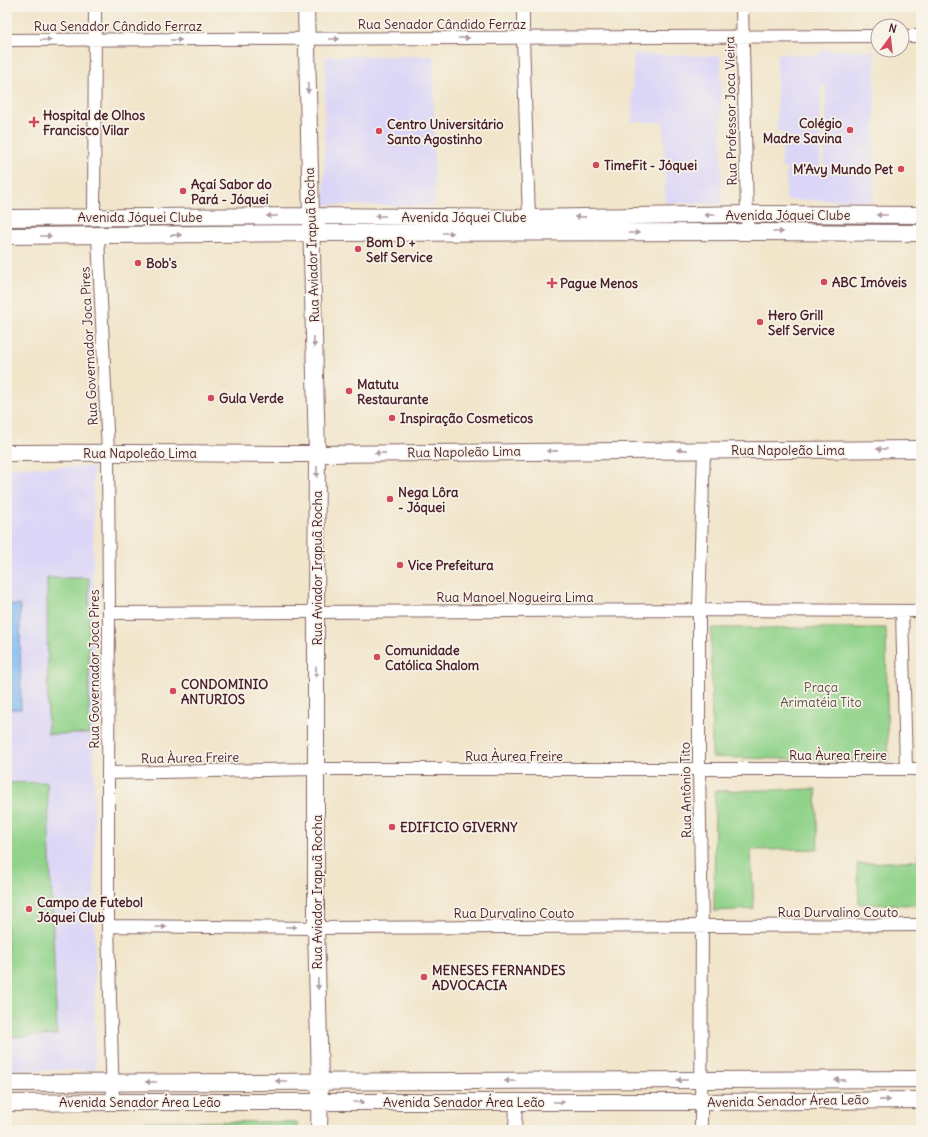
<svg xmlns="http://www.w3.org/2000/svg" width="928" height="1137" font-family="Delius,sans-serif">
  <rect width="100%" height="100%" fill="#f7f3e8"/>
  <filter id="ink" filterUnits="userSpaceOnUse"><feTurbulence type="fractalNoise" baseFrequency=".025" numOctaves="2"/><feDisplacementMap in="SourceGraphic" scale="8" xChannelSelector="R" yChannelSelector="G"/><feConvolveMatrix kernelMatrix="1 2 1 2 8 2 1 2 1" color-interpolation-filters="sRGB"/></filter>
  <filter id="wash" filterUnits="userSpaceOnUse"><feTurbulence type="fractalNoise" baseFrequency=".012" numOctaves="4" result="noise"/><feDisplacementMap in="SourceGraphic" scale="16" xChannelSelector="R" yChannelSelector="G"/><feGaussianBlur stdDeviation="0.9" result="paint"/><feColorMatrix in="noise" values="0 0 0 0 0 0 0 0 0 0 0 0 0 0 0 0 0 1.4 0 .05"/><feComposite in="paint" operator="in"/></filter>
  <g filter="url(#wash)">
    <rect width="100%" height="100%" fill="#f1e5ca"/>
    <path fill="#dbd6f7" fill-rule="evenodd" d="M821,50l54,1 -1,150 -88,-1v-32h-5l2,-37h-6v-77l43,1zM821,86h5l-2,89 -4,-1z
      M633,54l88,2 1,148 -57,-1 -1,-81h-32z
      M325,56h109v150l-110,-1z
      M7,467h86l2,603h-88z"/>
    <path fill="#92d38b" stroke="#6e795b" d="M47,578h42v156h-41z
      M711,628h175l2,134 -176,-5z
      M47,782l10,253 -50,2v-254z
      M816,789l2,60 -67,1 3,59 -40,2 1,-120z
      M921,795v110l-62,-1 -2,-40 62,-4z
      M145,1121l152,1v8h-152z"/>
    <path fill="#81bbf2" stroke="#666d8e" d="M7,605h13l1,104h-14z"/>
  </g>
  <g filter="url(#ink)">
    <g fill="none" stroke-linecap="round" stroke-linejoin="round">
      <defs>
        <path id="street" d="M523,7v31l6,180
          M742,7l5,207 1,18
          M902,36h19
          M7,40l871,-4
          M94,217l1,-210
          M98,236l10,216 1,161 -1,160v153l5,176
          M902,612l4,157
          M109,613l590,-3 222,1
          M108,773l208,-4h605
          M108,926l208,2 605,-3
          M515,1130l1,-28
          M701,1130l1,-204 -3,-156v-160l5,-160"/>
        <path id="secondary" d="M306,7l5,209 6,238 -1,158v316l4,153 -1,49
          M7,218l304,-2 218,2 218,-4 174,1
          M7,236l304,-3 441,-1 169,1
          M7,453c104,-1 208,1 312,1 201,-2 401,-4 602,-5
          M7,1083l914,-4
          M7,1103l106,-1h588l220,-2"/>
      </defs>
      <use href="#street" stroke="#846463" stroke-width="14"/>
      <use href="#secondary" stroke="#846463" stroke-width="18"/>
      <use href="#street" stroke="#fff" stroke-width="12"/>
      <use href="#secondary" stroke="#fff" stroke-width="16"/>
    </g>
    <defs><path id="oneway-solid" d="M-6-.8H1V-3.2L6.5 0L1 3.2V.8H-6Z"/></defs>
    <g fill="#ae9aa0">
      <use href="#oneway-solid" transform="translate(464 38)"/>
      <use href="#oneway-solid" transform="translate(334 39)"/>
      <use href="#oneway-solid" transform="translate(46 40)"/>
      <use href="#oneway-solid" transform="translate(176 40)"/>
      <use href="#oneway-solid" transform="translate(308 88) rotate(89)"/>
      <use href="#oneway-solid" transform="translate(710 215) rotate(179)"/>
      <use href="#oneway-solid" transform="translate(882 215) rotate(-180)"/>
      <use href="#oneway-solid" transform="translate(272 216) rotate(180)"/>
      <use href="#oneway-solid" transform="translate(380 216) rotate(-180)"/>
      <use href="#oneway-solid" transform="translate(580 217) rotate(179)"/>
      <use href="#oneway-solid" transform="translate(778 232)"/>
      <use href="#oneway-solid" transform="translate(448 233)"/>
      <use href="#oneway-solid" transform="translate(634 233)"/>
      <use href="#oneway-solid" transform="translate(176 235) rotate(-1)"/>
      <use href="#oneway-solid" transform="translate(46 236)"/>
      <use href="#oneway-solid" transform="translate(314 342) rotate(88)"/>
      <use href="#oneway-solid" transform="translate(882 449) rotate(180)"/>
      <use href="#oneway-solid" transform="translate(682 450) rotate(179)"/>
      <use href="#oneway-solid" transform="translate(552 451) rotate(179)"/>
      <use href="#oneway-solid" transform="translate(380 453) rotate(179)"/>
      <use href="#oneway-solid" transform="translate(317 472) rotate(90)"/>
      <use href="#oneway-solid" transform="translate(316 672) rotate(90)"/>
      <use href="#oneway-solid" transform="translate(161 927)"/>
      <use href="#oneway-solid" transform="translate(291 927)"/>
      <use href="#oneway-solid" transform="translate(318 984) rotate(89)"/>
      <use href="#oneway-solid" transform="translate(682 1080) rotate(180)"/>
      <use href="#oneway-solid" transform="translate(840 1080) rotate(180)"/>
      <use href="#oneway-solid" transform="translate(281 1081) rotate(180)"/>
      <use href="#oneway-solid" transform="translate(510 1081) rotate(180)"/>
      <use href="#oneway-solid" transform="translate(151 1082) rotate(180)"/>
      <use href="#oneway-solid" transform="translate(885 1100) rotate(-1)"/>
      <use href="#oneway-solid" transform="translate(359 1102)"/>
      <use href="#oneway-solid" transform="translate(559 1102)"/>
    </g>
  </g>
  <g fill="#d1495b" stroke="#f7f3e8" stroke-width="1.5">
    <path d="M32 116h4v4h4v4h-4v4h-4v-4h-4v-4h4z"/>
    <circle cx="850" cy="130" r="4"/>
    <circle cx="379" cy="131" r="4"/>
    <circle cx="596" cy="165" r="4"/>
    <circle cx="901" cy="169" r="4"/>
    <circle cx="183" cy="191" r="4"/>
    <circle cx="358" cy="249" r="4"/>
    <circle cx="138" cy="263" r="4"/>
    <circle cx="824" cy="282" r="4"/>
    <path d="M550 277h4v4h4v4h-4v4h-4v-4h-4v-4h4z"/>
    <circle cx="760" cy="322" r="4"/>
    <circle cx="349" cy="391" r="4"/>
    <circle cx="211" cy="398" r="4"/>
    <circle cx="392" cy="418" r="4"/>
    <circle cx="390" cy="499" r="4"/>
    <circle cx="400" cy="565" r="4"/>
    <circle cx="377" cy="657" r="4"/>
    <circle cx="173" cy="691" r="4"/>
    <circle cx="392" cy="827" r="4"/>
    <circle cx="29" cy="909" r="4"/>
    <circle cx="424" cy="977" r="4"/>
  </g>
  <g text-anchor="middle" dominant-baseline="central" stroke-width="3.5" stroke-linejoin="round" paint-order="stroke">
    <g font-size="13" fill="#4a1f2b" stroke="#f7f3e8">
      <text x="442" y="24">Rua Senador Cândido Ferraz</text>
      <text x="118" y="26">Rua Senador Cândido Ferraz</text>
      <text transform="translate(731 111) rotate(-91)">Rua Professor Joca Vieira</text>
      <text x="788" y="215">Avenida Jóquei Clube</text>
      <text x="140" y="217">Avenida Jóquei Clube</text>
      <text x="464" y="217">Avenida Jóquei Clube</text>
      <text transform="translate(312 245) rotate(-92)">Rua Aviador Irapuã Rocha</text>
      <text transform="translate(89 346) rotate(-93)">Rua Governador Joca Pires</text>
      <text x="788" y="450">Rua Napoleão Lima</text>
      <text transform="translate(464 452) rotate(-1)">Rua Napoleão Lima</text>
      <text x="140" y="453">Rua Napoleão Lima</text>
      <text transform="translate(317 568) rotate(-90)">Rua Aviador Irapuã Rocha</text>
      <text x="515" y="597">Rua Manoel Nogueira Lima</text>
      <text transform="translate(94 669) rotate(-90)">Rua Governador Joca Pires</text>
      <text x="838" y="755">Rua Àurea Freire</text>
      <text x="514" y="756">Rua Àurea Freire</text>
      <text transform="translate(190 758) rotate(-1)">Rua Àurea Freire</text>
      <text transform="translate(686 790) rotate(-91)">Rua Antônio Tito</text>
      <text transform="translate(317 892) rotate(-90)">Rua Aviador Irapuã Rocha</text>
      <text x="838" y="912">Rua Durvalino Couto</text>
      <text x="514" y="913">Rua Durvalino Couto</text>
      <text transform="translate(788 1101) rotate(-1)">Avenida Senador Área Leão</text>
      <text x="140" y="1102">Avenida Senador Área Leão</text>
      <text x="464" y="1102">Avenida Senador Área Leão</text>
    </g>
    <g font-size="13" font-weight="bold" fill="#4a1f2b" stroke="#f7f3e8" text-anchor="start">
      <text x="43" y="115">Hospital de Olhos<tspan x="43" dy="15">Francisco Vilar</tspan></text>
      <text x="842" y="123" text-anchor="end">Colégio<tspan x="842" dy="15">Madre Savina</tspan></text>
      <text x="387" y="124">Centro Universitário<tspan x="387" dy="15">Santo Agostinho</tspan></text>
      <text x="604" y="165">TimeFit - Jóquei</text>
      <text x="893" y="169" text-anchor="end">M'Avy Mundo Pet</text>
      <text x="191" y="184">Açaí Sabor do<tspan x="191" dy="15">Pará - Jóquei</tspan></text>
      <text x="366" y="242">Bom D +<tspan x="366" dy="15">Self Service</tspan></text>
      <text x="146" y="263">Bob's</text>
      <text x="832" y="282">ABC Imóveis</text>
      <text x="560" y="283">Pague Menos</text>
      <text x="768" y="315">Hero Grill<tspan x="768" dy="15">Self Service</tspan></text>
      <text x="357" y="384">Matutu<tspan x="357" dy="15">Restaurante</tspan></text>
      <text x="219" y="398">Gula Verde</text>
      <text x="400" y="418">Inspiração Cosmeticos</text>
      <text x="398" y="492">Nega Lôra<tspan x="398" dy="15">- Jóquei</tspan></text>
      <text x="408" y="565">Vice Prefeitura</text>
      <text x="385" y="650">Comunidade<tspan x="385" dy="15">Católica Shalom</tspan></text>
      <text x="181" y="684">CONDOMINIO<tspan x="181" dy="15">ANTURIOS</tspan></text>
      <text x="400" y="827">EDIFICIO GIVERNY</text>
      <text x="37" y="902">Campo de Futebol<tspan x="37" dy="15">Jóquei Club</tspan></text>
      <text x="432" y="970">MENESES FERNANDES<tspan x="432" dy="15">ADVOCACIA</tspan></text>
    </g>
    <g font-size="13" fill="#605548" stroke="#f7f3e8">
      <text x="821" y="687">Praça<tspan x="821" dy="15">Arimatéia Tito</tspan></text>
    </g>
  </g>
  <rect width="928" height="1137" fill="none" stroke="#f7f3e8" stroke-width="24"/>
  <g transform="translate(890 38) rotate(15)"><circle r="19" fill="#f7f3e8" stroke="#b29e9c"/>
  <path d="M0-3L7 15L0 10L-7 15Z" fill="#d1495b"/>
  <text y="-6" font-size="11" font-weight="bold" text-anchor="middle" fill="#4a1f2b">N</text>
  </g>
</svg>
